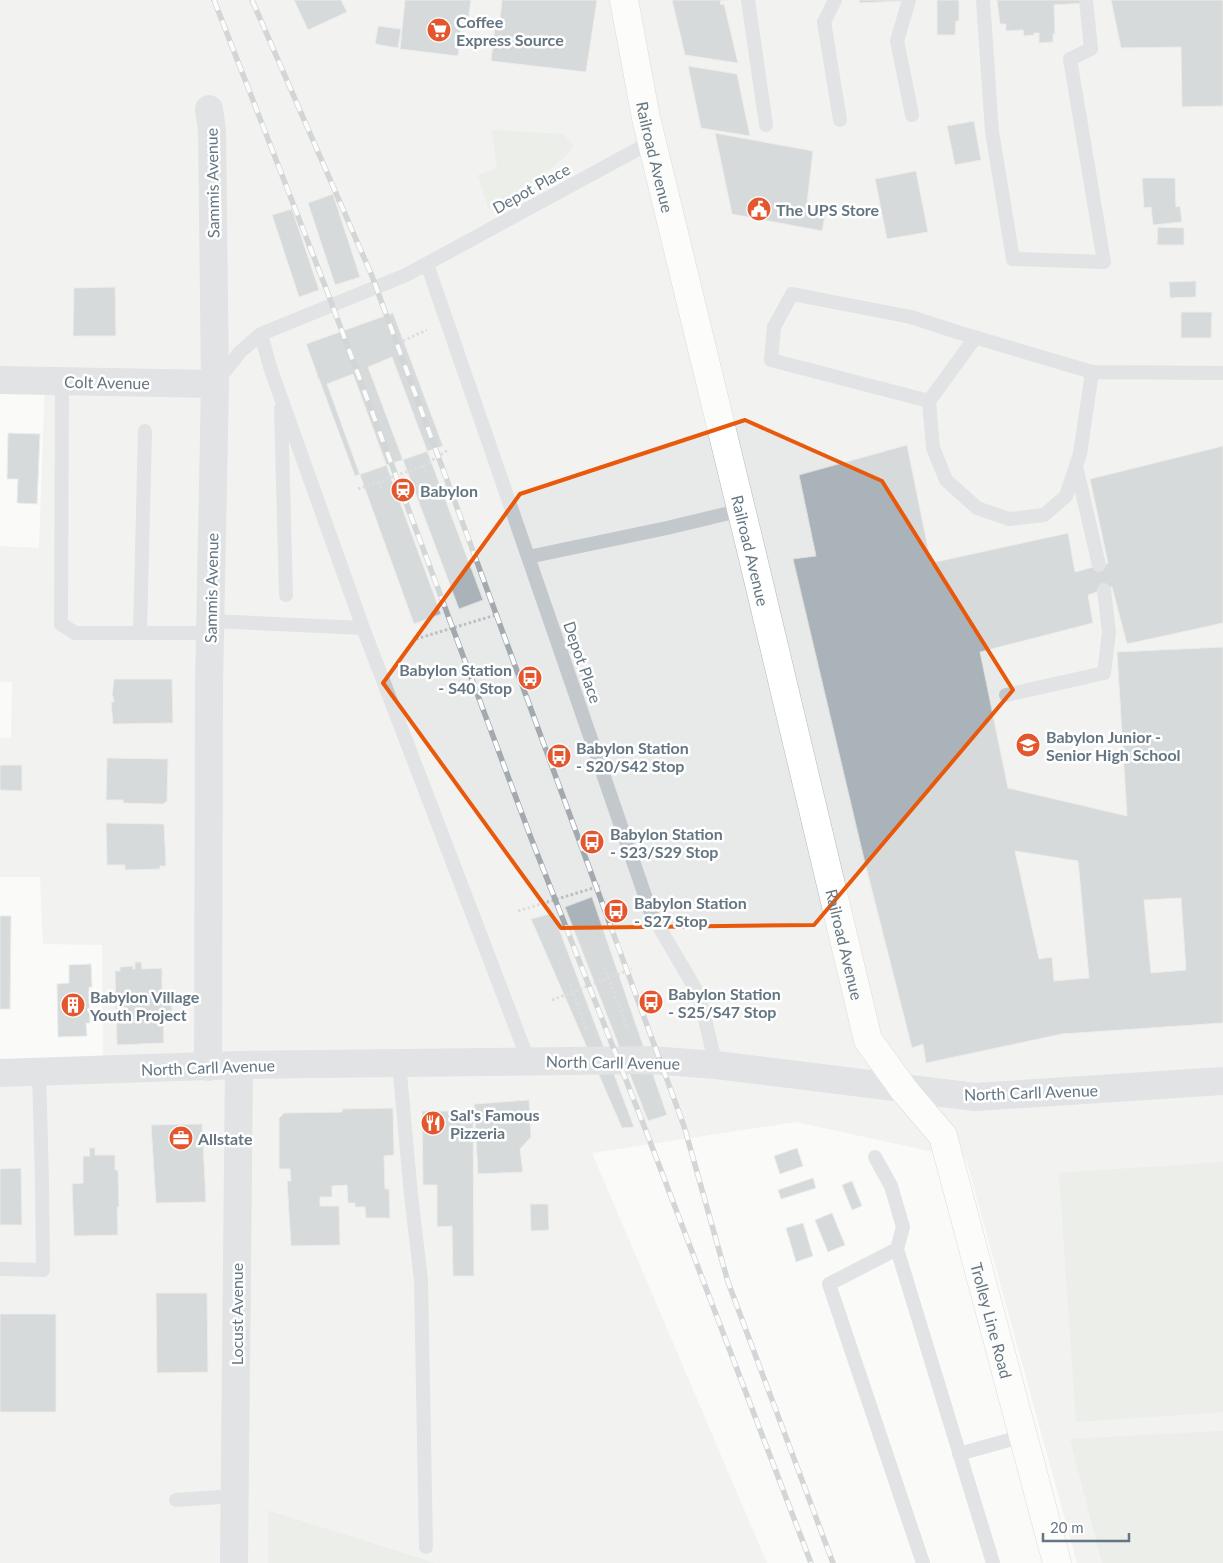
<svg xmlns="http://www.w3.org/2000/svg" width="1223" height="1563" font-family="Lato,sans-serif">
  <rect width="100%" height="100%" fill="#fafaf8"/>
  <path fill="#e8e9e9" d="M0,0h1223v1563h-146l-111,-404 -170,-37 -204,31 175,410h-331l-167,-53 -1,53h-268v-476l103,-5 -1,-137 -59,-1 -3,-67h-40v-139h11l1,-56h-12v-136l39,2 6,-167 -45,5z"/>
  <path fill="#dadfd7" d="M492,130l71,4 10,12 -8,11 -12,10 -43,31 -22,10 -10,-33 19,-7z
    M1223,1162v250l-147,10 -17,-249z
    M1223,1431v132h-121l-32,-124z
    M268,1510l168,53h-168z"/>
  <path fill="#aab3b9" stroke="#dcdcda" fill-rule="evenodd" d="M294,0h47l6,12 -39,18z
    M405,0h66l-3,21 -6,-1 -4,36 -58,-7z
    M502,0h95l-11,72 -95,-11 5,-43 4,1z
    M672,0h56l-8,1 1,4 3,-1 14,59 -53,-8z
    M859,0h43v1l-42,2z
    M937,0h22v21h-3l-1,14h-18z
    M997,0h89v3l-32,2 1,29h-2v8l-14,1v-10h-5v2l-10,1 -1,-6 -17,1v-7h-6z
    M1111,0h112v106l-41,1 -1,-60 -60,1z
    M378,26l23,3 -3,19 -23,-4z
    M688,66l49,8 13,62 -49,-8z
    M974,121l7,39 -26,5 -8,-39z
    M715,133l98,18 -6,52 20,4 -5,24 -90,-17z
    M916,171l12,61 -41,7 -12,-60z
    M1142,178h33l1,29 4,-1 2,16 -29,3 -2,-18 -7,1z
    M333,194l27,83 -25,8 -27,-82z
    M292,209l27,81 -20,7 -27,-82z
    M1158,227l26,1v17h-27z
    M1196,281v16l-26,1 -1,-16z
    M115,287l1,49h-43l1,-48z
    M1181,312h31l-1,26h-30z
    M393,313l50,133 -88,30 -49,-132z
    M392,357l91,243 -24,9 -91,-242z
    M353,374l88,240 -27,10 -87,-240z
    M8,433l32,1 -3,70 -20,-1 1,-24h-11z
    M907,445l24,118 137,-30 7,39 33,-9 -18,-84 133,-33v177l-96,21 -15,-57 -24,8 5,28 -113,29 28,136 119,28 -10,-164 106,-5v376l-161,11 -136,29 -3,-19 -11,4 -47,-185 -72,-304 23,-3 -17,-81zM1015,851l63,10 11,117 -35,3 -2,-24 -13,2zM1181,898l5,72 -35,3 -7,-73z
    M114,679h58l1,44 -60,1 -2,-22h3l-1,-6h-1z
    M107,758l61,1 -1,42 -4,3 -40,-1v-3h-17z
    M0,765h22v26l-22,-1z
    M106,823l58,1 2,42h-6v3l-35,1v-5h-18z
    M592,897l75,218 -19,6 -83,-214z
    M553,913l81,214 -12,1 -91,-209z
    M0,916h11l-1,93h-10z
    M135,962h6l1,7 20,-1v23h4v10l6,-1v12h-9l1,31 -47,2 -2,-74h5v-4l13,-1v3h2z
    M91,964l1,23h-3l1,36h-4l1,13 -29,1 -1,-53 12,-1v-18z
    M529,1100l2,37 -11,12 3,23 -45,2 -4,-70z
    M393,1108l1,47 -10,1 1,33h4l1,29h-24l-1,-11h-10v-4h-7l-1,-18 -15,1v11h-12v9h19l1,39 -49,1 -4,-65h4l-1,-12h-11v-51l5,-5 58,-1v-3z
    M422,1111h51l1,165h-21l-1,-50 -15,1v-42h-14z
    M202,1124l4,78 -50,1 -5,-78z
    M89,1148h6v7h20v15h3l1,37h-2l1,28 -44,1 -2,-52 11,-1v-27h7z
    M797,1148l6,18 -23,8 -6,-18z
    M21,1168l1,57h-22v-56z
    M813,1178l3,10 -35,11 -3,-9z
    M852,1181l10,25 -10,4 -10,-25z
    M530,1204h18l1,26 -18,1z
    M832,1213l13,32 -17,7 -13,-32z
    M803,1223l10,33 -17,6 -10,-34z
    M156,1293h51l1,79 -51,1z
    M0,1314h56v98h-56z"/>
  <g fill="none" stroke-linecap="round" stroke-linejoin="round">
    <defs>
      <g id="secondary">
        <path id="s1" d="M624,0l22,118 106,436 116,486 36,50 39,46 114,427"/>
      </g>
    </defs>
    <use href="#secondary" stroke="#b3babf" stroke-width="29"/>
    <path stroke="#bbbfc2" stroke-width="3" stroke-dasharray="2.5 2.5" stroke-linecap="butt" d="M403,341l24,-11
      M317,377h1
      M423,466l3,9
      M378,482l3,7
      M358,489l65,-23 25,-16
      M416,639l83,-25
      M518,911l82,-25
      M605,968l23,62
      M570,984l17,47
      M552,1000l80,-31"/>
    <path stroke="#c3c8cc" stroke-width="14" d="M748,0l18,125
      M835,0l-11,22 16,98
      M909,0l-12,41 15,74
      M983,0l9,132 21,127 91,3 -34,-203 21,-10 -5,-49
      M427,264l224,649 48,82 17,70
      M261,334l9,33 93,261 166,434
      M1092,372l-12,82 -14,42 -22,19 -35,4 -32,-11 -31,-28 -13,-32 -4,-47 -158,-41 3,-33 18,-33 119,23 46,15 135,40 131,1
      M218,380l22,-28 21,-18 145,-59 245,-133
      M62,381l-1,243 14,9h135
      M929,401l46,-63
      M281,408l5,187
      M1076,466l23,99
      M528,557l139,-29 75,-18
      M210,621l153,7
      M140,633l5,-202
      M1006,695l98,-22 5,-41 -5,-42
      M399,1063l12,132 10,85 5,267
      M875,1157l16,29 12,41 -6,22 96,314
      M897,1249l-68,35 94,279
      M0,1269l43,1 -1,-87 -3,-112
      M959,1454l64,-18
      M176,1500l59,-4"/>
    <path stroke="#c3c8cc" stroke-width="28" d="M0,380l215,4
      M208,1067l1,-383 6,-300 -3,-254 -3,-21
      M0,1073l239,-8 411,-5 66,5 259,32 248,-16
      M234,1563l5,-498"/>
    <use href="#secondary" stroke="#fff" stroke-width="28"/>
    <defs>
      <path id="rail" d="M214,0l113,291 204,547 115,293 165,432
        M252,0l120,276 312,850 44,156 105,281"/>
    </defs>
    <use href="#rail" stroke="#a2aab0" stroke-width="5.5"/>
    <use href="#rail" stroke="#fff" stroke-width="4" stroke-dasharray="11" stroke-linecap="butt"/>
  </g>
  <path d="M0 0H1223V1563H0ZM745,420l137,61 131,209 -199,235 -253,3 -178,-245 137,-189z" fill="#fafaf8" fill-opacity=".55" fill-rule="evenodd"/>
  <path fill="none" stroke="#e8590c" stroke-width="4" stroke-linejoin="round" d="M745,420l137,61 131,209 -199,235 -253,3 -178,-245 137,-189z"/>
  <defs>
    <symbol id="supermarket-disc" viewBox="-11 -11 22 22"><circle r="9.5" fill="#e4572e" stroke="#fff"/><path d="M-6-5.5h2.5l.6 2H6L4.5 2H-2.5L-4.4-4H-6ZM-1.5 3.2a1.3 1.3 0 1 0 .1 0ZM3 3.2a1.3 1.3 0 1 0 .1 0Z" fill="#fff"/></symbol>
    <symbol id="civic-disc" viewBox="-11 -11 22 22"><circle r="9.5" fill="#e4572e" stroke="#fff"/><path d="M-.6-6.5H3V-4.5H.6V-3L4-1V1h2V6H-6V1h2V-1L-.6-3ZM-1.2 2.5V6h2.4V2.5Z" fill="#fff"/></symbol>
    <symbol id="station-disc" viewBox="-11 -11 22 22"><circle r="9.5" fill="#e4572e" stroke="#fff"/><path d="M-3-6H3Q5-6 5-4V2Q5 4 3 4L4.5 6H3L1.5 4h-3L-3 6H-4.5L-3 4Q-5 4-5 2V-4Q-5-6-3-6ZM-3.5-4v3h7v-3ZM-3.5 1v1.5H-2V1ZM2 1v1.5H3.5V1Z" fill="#fff"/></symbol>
    <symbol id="bus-disc" viewBox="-11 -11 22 22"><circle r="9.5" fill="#e4572e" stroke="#fff"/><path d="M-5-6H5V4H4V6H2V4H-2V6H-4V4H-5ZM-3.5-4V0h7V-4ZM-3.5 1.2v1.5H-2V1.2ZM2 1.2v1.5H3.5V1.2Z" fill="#fff"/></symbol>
    <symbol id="school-disc" viewBox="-11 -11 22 22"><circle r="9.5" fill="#e4572e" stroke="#fff"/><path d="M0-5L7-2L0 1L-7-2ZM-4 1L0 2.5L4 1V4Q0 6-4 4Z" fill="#fff"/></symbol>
    <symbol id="building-disc" viewBox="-11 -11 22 22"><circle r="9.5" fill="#e4572e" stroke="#fff"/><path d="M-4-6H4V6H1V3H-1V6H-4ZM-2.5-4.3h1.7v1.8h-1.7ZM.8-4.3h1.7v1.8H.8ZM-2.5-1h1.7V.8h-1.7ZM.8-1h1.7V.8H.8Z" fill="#fff"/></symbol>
    <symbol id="restaurant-disc" viewBox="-11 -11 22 22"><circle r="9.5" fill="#e4572e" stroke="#fff"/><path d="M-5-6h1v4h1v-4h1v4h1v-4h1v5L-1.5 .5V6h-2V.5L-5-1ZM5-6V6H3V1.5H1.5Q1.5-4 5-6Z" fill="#fff"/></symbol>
    <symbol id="office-disc" viewBox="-11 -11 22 22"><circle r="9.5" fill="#e4572e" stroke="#fff"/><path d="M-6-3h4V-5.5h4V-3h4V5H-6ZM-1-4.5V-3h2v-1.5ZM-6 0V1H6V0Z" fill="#fff"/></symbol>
  </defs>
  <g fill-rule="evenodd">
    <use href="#supermarket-disc" x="425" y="16" width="28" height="28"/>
    <use href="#civic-disc" x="745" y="195" width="28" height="28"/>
    <use href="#station-disc" x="389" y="476" width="28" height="28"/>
    <use href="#bus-disc" x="516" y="664" width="28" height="28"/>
    <use href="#school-disc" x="1014" y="731" width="28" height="28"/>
    <use href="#bus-disc" x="545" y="742" width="28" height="28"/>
    <use href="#bus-disc" x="578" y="828" width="28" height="28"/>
    <use href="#bus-disc" x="602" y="897" width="28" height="28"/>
    <use href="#bus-disc" x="637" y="988" width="28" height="28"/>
    <use href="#building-disc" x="59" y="991" width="28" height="28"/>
    <use href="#restaurant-disc" x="419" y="1109" width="28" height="28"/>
    <use href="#office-disc" x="167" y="1124" width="28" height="28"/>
  </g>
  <g text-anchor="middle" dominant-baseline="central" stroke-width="5" stroke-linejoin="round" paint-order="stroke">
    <g font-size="16" font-weight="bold" fill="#657683" stroke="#fff" text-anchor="start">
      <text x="456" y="21">Coffee<tspan x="456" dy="18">Express Source</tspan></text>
      <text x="776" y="209">The UPS Store</text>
      <text x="420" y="490">Babylon</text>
      <text x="512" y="669" text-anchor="end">Babylon Station<tspan x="512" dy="18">- S40 Stop</tspan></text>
      <text x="1046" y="736">Babylon Junior -<tspan x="1046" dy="18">Senior High School</tspan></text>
      <text x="576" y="747">Babylon Station<tspan x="576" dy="18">- S20/S42 Stop</tspan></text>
      <text x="610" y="833">Babylon Station<tspan x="610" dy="18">- S23/S29 Stop</tspan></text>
      <text x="634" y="902">Babylon Station<tspan x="634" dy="18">- S27 Stop</tspan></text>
      <text x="668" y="993">Babylon Station<tspan x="668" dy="18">- S25/S47 Stop</tspan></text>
      <text x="90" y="996">Babylon Village<tspan x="90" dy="18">Youth Project</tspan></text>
      <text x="450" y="1114">Sal's Famous<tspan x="450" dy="18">Pizzeria</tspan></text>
      <text x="198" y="1138">Allstate</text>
    </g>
    <g font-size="16" fill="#657683" stroke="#fff">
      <text stroke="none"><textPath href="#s1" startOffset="160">Railroad Avenue</textPath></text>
      <text transform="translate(212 183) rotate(-91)">Sammis Avenue</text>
      <text transform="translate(531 188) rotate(-29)">Depot Place</text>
      <text transform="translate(107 382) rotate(1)">Colt Avenue</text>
      <text stroke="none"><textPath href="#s1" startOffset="565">Railroad Avenue</textPath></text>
      <text transform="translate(211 588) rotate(-89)">Sammis Avenue</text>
      <text transform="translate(583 662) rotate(71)">Depot Place</text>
      <text stroke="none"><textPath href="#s1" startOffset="970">Railroad Avenue</textPath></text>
      <text transform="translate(613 1062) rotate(1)">North Carll Avenue</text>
      <text transform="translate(208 1067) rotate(-2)">North Carll Avenue</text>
      <text transform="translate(1031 1092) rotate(-2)">North Carll Avenue</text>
      <text transform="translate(236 1314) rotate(-90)">Locust Avenue</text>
      <text stroke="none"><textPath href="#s1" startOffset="1381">Trolley Line Road</textPath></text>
    </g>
  </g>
  <path d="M1043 1533v8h86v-8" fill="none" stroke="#657683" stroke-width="2.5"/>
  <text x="1050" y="1533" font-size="15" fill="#657683" stroke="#ffffff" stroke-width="4" paint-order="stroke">20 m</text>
</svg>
